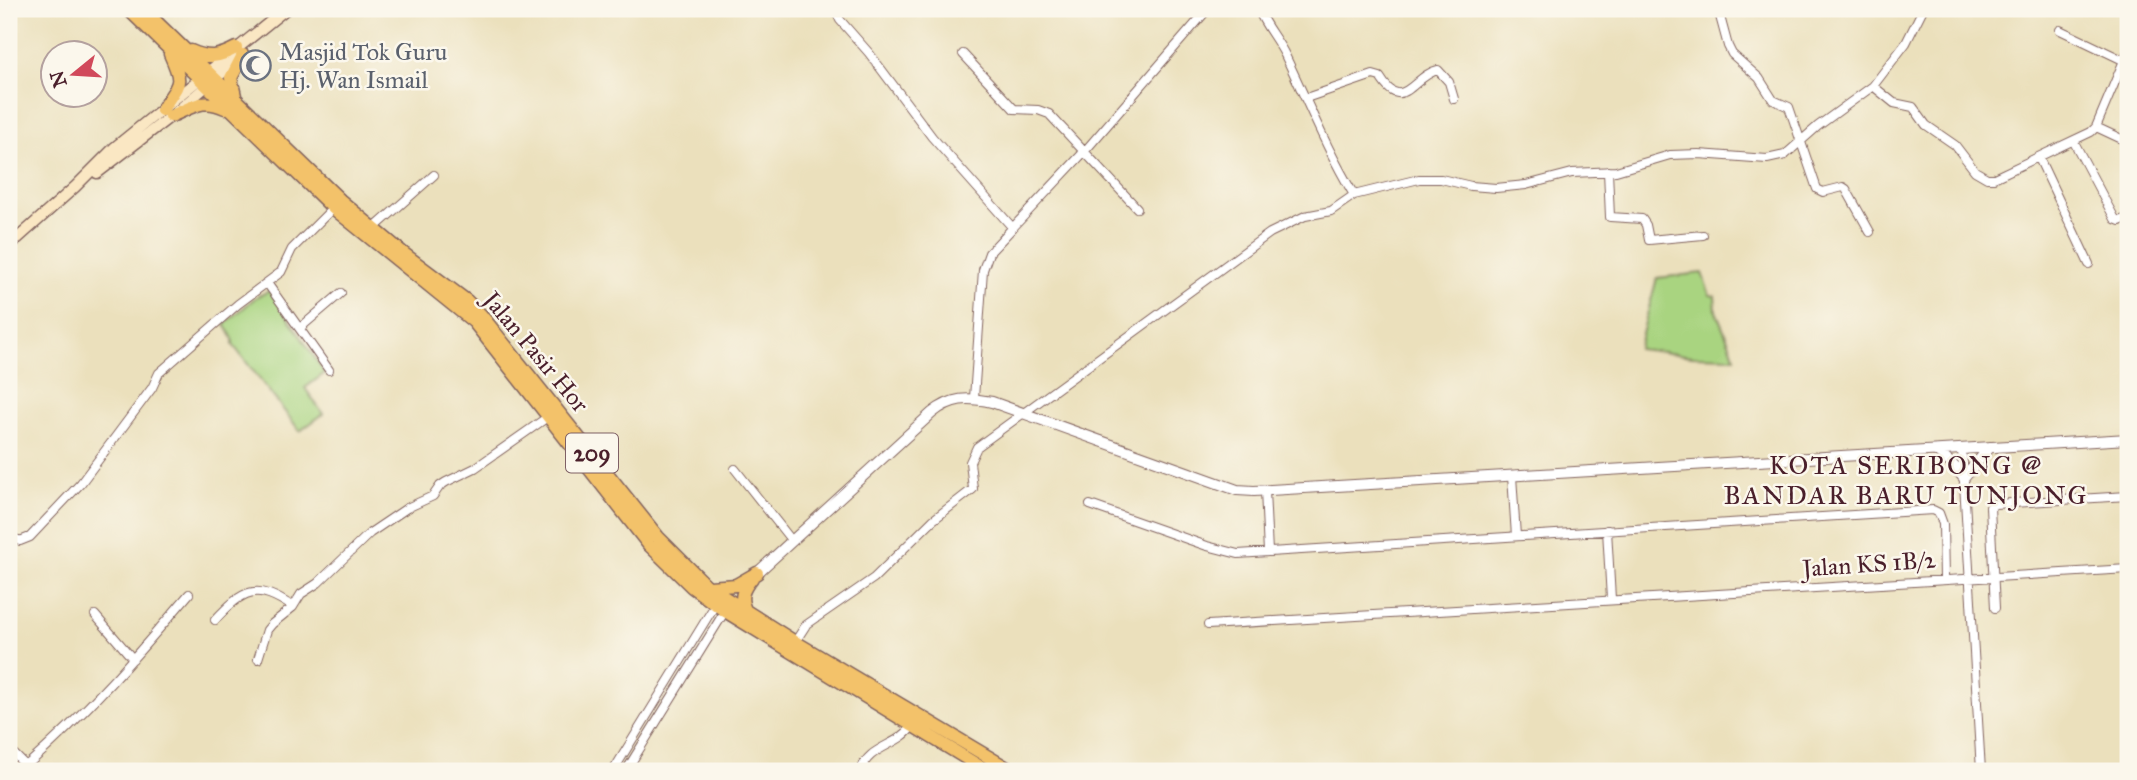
<svg xmlns="http://www.w3.org/2000/svg" width="2137" height="780" font-family="'IM FELL Great Primer',serif">
  <rect width="100%" height="100%" fill="#fbf7ec"/>
  <filter id="ink" filterUnits="userSpaceOnUse"><feTurbulence type="fractalNoise" baseFrequency=".0143" numOctaves="2"/><feDisplacementMap in="SourceGraphic" scale="14" xChannelSelector="R" yChannelSelector="G"/><feConvolveMatrix kernelMatrix="1 2 1 2 8 2 1 2 1" color-interpolation-filters="sRGB"/></filter>
  <filter id="wash" filterUnits="userSpaceOnUse"><feTurbulence type="fractalNoise" baseFrequency=".00686" numOctaves="4" result="noise"/><feDisplacementMap in="SourceGraphic" scale="28" xChannelSelector="R" yChannelSelector="G"/><feGaussianBlur stdDeviation="1.57" result="paint"/><feColorMatrix in="noise" values="0 0 0 0 0 0 0 0 0 0 0 0 0 0 0 0 0 1.4 0 .05"/><feComposite in="paint" operator="in"/></filter>
  <g filter="url(#wash)">
    <rect width="100%" height="100%" fill="#ebe0bc"/>
    <path fill="#a9d480" stroke="#7a7a56" stroke-width="2" d="M1702,273l8,22 5,1 1,15 19,46 -43,-1 -54,-7 19,-71z
      M269,291c20,26 37,54 56,82l-20,15 18,26 -23,17 -67,-86v-6l-8,-15 31,-27z"/>
  </g>
  <g filter="url(#ink)">
    <g fill="none" stroke-linecap="round" stroke-linejoin="round">
      <defs>
        <path id="minor" d="M835,9l5,11 29,33 63,84 80,90
          M1258,9c7,17 19,30 27,46 23,48 42,95 69,140
          M1718,9l10,37 4,8 27,24 14,22 16,7 28,82 6,3 20,-5 3,2 24,43
          M2060,30l67,32
          M963,54l51,55 24,1 11,4 88,94
          M1873,86l21,17 19,4 13,18 29,20 20,26 12,7h7l97,-46 5,-5 32,-76
          M1306,98l67,-23 7,2c23,38 33,-2 58,-7l11,12 5,17
          M2096,127l32,15
          M2074,142l41,77 5,2 8,-4
          M2039,158l50,106
          M1608,171l2,46 32,2 4,6 3,15 54,-5
          M373,229l61,-54
          M267,283l62,87
          M300,328l41,-35
          M974,398l9,-128 6,-17 95,-101 124,-143
          M1962,449l19,322
          M735,469l57,72
          M1512,476l4,60
          M1265,491l3,61
          M1090,505l117,41 31,8 695,-44 6,3 4,11 1,55
          M1607,530l4,69
          M9,536l11,5 10,-4 51,-54 71,-95 7,-15 79,-69 43,-32 11,-23 41,-41
          M1995,608l-5,-101 5,-3 133,-8
          M95,615l38,44
          M215,620c29,-31 41,-38 78,-13
          M1208,625l920,-56
          M795,642l11,-17 68,-47 59,-58 40,-31 -3,-27 7,-15 293,-214 35,-17 26,-5 23,-16 65,-16h22l30,7 25,2 30,-3 46,-12 44,-2 54,-16 29,-1 68,5 18,-4 33,-29 55,-40 33,-43 17,-34
          M258,659l9,-29 5,-6 21,-17 8,-13 17,-11 52,-50 37,-25 26,-12 7,-10 6,-4 29,-14 74,-52
          M9,749l17,17c60,-52 112,-112 163,-172
          M20,771l6,-5 6,5
          M613,771l102,-166
          M626,771l99,-160
          M861,771c6,-25 39,-25 52,-46"/>
        <path id="tertiary" d="M1936,451l17,14 11,13 26,-31
          M757,573l175,-160c20,-16 35,-16 60,-11l245,88 17,1 874,-52"/>
        <path id="secondary" d="M97,173l74,-57 69,-58
          M9,246l66,-59 39,-39 172,-139"/>
        <path id="primary" d="M128,9l205,199 141,114 175,223 43,42 33,24 262,160
          M143,9l197,191 63,53 64,48 14,14 177,222 50,50 87,55 217,129
          M191,51c18,8 28,6 45,-3
          M235,96l-4,-18 12,-23
          M162,110c16,-28 23,-23 8,-56
          M171,116c21,-8 31,-19 54,-8
          M709,587l27,-2 21,-12
          M746,612c-7,-14 -4,-22 6,-34"/>
      </defs>
      <use href="#minor" stroke="#82635e" stroke-width="10"/>
      <use href="#tertiary" stroke="#82635e" stroke-width="12"/>
      <use href="#secondary" stroke="#82635e" stroke-width="13"/>
      <use href="#primary" stroke="#82635e" stroke-width="15"/>
      <use href="#minor" stroke="#fff" stroke-width="8"/>
      <use href="#tertiary" stroke="#fff" stroke-width="10"/>
      <use href="#secondary" stroke="#fae7c3" stroke-width="10"/>
      <use href="#primary" stroke="#f3c26a" stroke-width="12"/>
    </g>
  </g>
  <defs>
    <symbol id="mosque-ring" viewBox="-11 -11 22 22"><circle r="9.5" fill="#fbf7ec" stroke="#6b7280" stroke-width="1.5"/><path d="M3.5-4.9A6 6 0 1 0 3.5 4.9A5 5 0 1 1 3.5-4.9Z" fill="#6b7280"/></symbol>
  </defs>
  <g fill-rule="evenodd">
    <use href="#mosque-ring" x="238" y="48" width="35" height="35"/>
  </g>
  <g text-anchor="middle" dominant-baseline="central" stroke-width="5" stroke-linejoin="round" paint-order="stroke">
    <rect fill="#fbf7ec" stroke="#7f6065" stroke-width="2" x="566" y="433.5" width="52" height="39" rx="5"/>
    <g font-size="23" font-weight="bold" fill="#4a1f2b">
      <text x="592" y="453">209</text>
    </g>
    <g font-size="24" fill="#5b616d" stroke="#fbf7ec" text-anchor="start">
      <text x="279" y="52">Masjid Tok Guru<tspan x="279" dy="28">Hj. Wan Ismail</tspan></text>
    </g>
    <g font-size="24" fill="#4a1f2b" stroke="#fbf7ec">
      <text transform="translate(536 352) rotate(50)">Jalan Pasir Hor</text>
      <text transform="translate(1869 564) rotate(-4)">Jalan KS 1B/2</text>
    </g>
    <g font-size="26" letter-spacing="2" fill="#4a1f2b" stroke="#fbf7ec">
      <text x="1906" y="465">KOTA SERIBONG @<tspan x="1906" dy="30">BANDAR BARU TUNJONG</tspan></text>
    </g>
  </g>
  <rect width="2137" height="780" fill="none" stroke="#fbf7ec" stroke-width="35"/>
  <g transform="translate(74 74) rotate(252)"><circle r="33" fill="#fbf7ec" stroke="#b4a19f" stroke-width="2"/>
  <path d="M0-5L12 26L0 18L-12 26Z" fill="#d1495b"/>
  <text y="-10" font-size="19" font-weight="bold" text-anchor="middle" fill="#4a1f2b">N</text>
  </g>
</svg>
